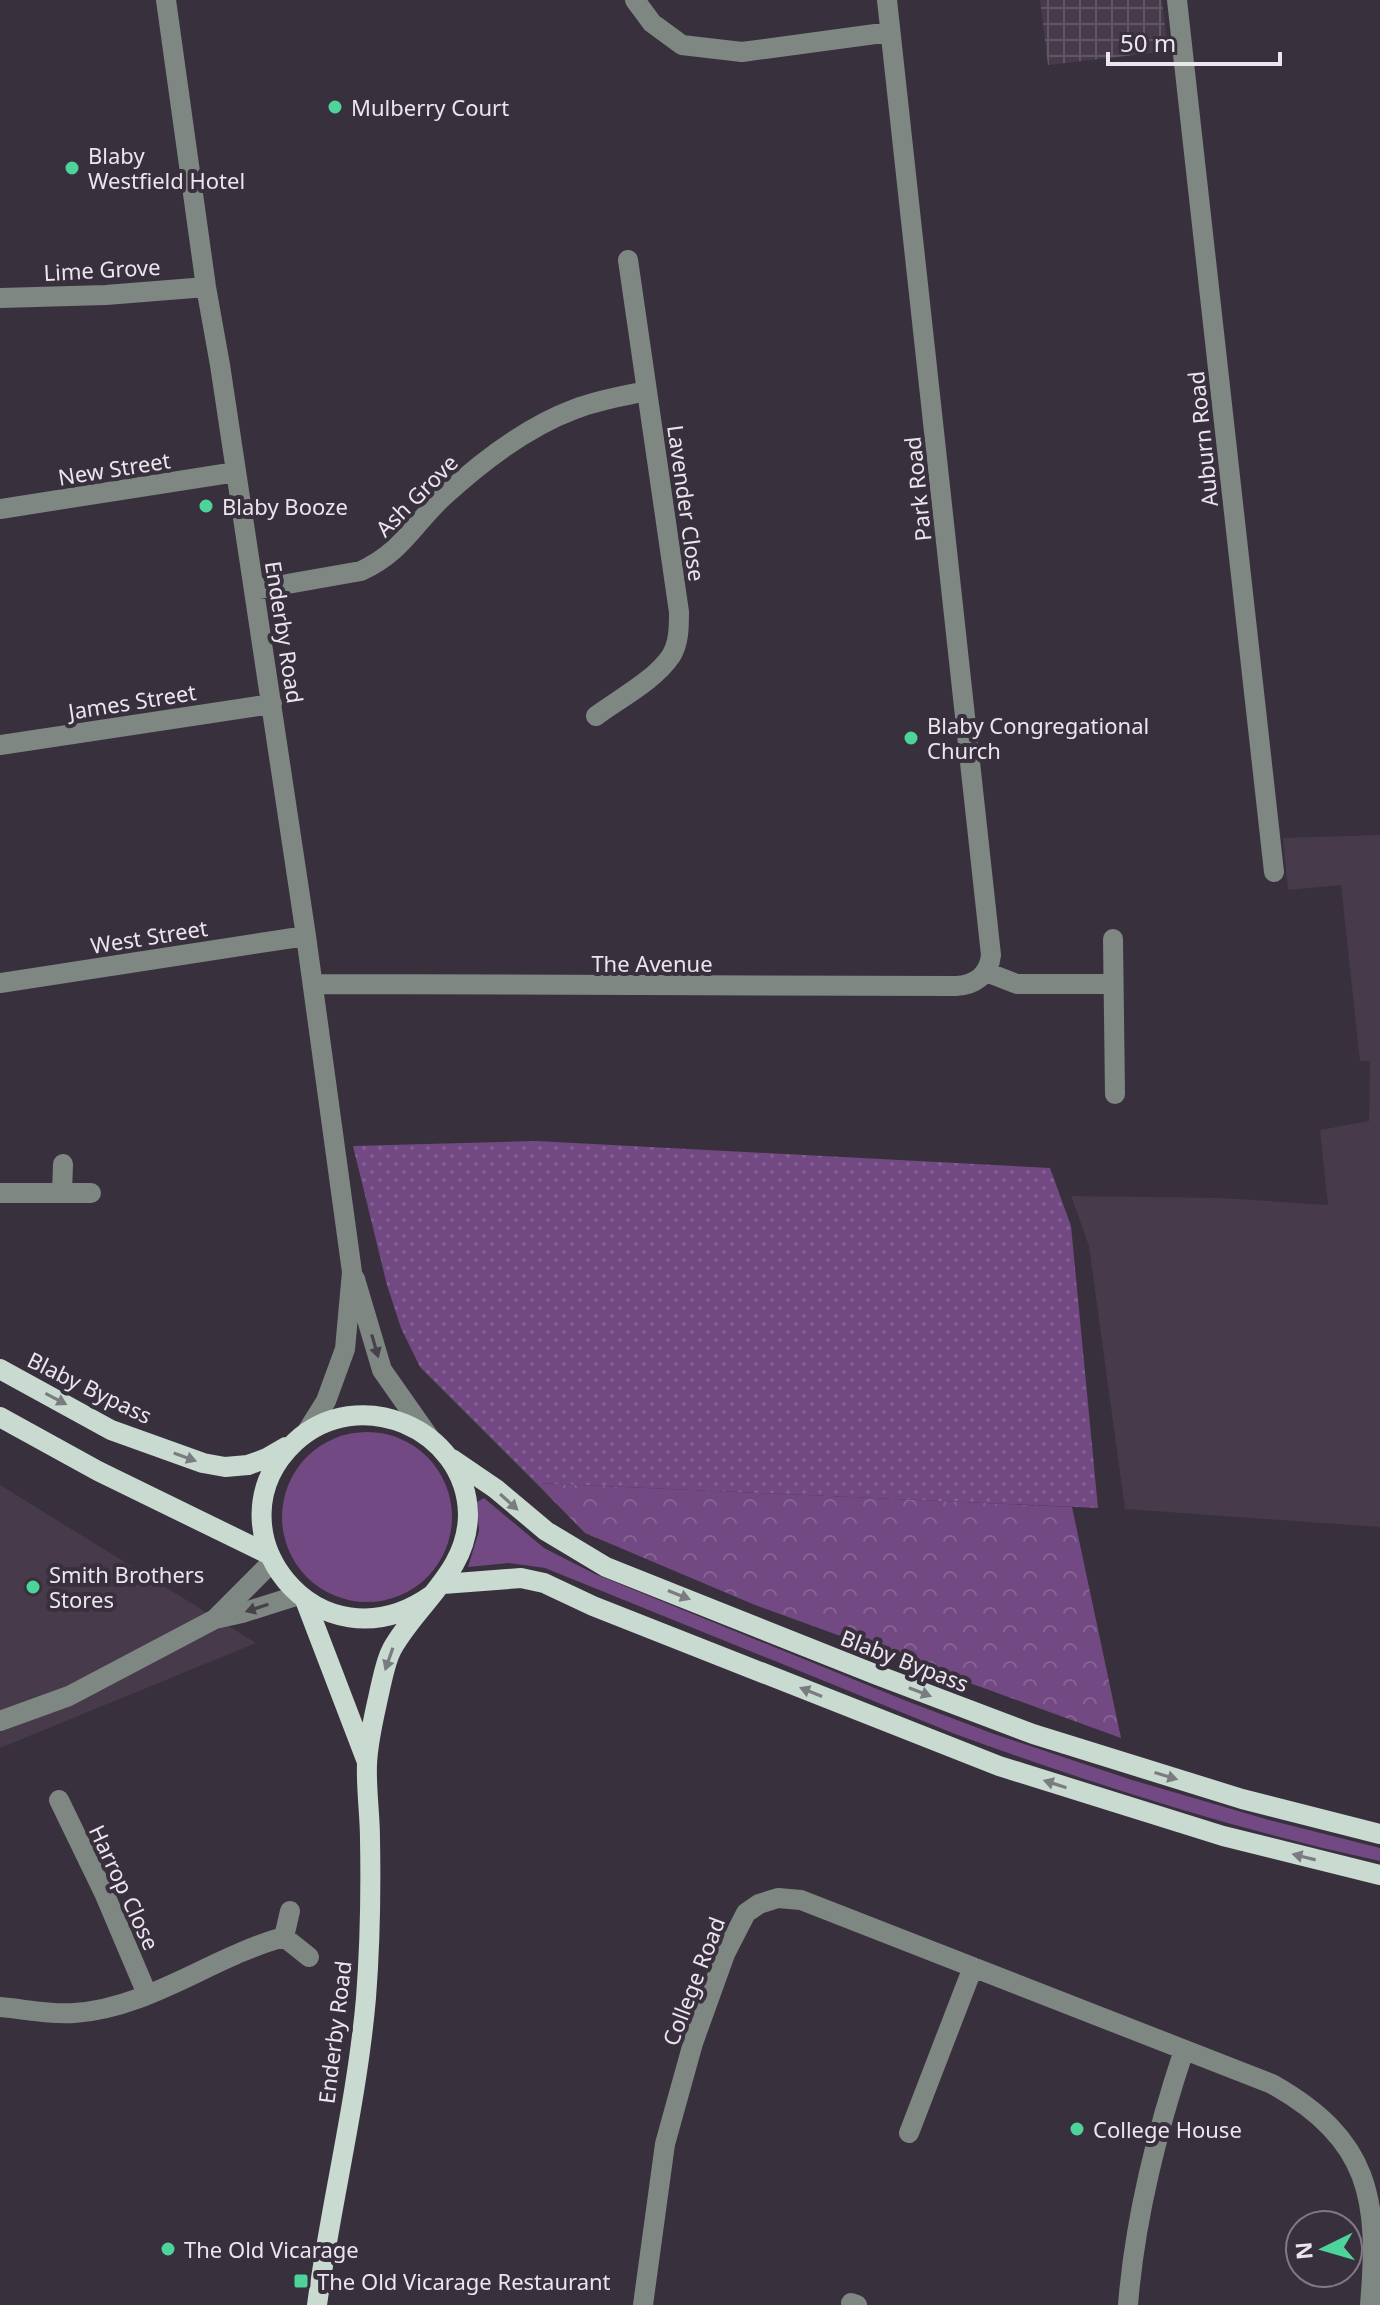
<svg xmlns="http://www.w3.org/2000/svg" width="1380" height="2305" font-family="'Noto Sans',sans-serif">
  <defs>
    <pattern id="industrial-grid" width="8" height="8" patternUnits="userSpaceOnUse" patternTransform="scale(2)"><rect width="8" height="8" fill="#463a4b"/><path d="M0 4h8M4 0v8" fill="none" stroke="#615665"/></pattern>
    <pattern id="forest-crowns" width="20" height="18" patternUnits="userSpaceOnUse" patternTransform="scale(2)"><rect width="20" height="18" fill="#724982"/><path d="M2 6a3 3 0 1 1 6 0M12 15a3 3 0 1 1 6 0" fill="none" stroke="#866394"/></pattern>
    <pattern id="garden-dots" width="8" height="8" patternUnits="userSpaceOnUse" patternTransform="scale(2)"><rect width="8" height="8" fill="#724982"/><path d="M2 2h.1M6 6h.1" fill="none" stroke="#866394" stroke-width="1.8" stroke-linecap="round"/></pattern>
  </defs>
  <rect width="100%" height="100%" fill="#39303d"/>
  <path fill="#463a4b" d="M1380,835v692l-255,-18 -36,-263 -18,-50 151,2 106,7 -8,-75 49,-9 1,-60h-10l-19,-176 -53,5 -5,-52z
    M0,1485l256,158 -256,105z"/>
  <path fill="url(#industrial-grid)" d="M1040,0h122l6,51 -120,14z"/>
  <path fill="#724982" d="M282 1517a85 85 0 1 1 170 0a85 85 0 1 1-170 0Z
    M484,1498l60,50 51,26 314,128 85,32 138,46 137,40 111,28v13c-144,-31 -287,-77 -425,-127l-410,-166 -36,-5 -41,4 11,-36 -2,-29z"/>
  <path fill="url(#forest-crowns)" d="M536,1483l536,24 49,231 -366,-133 -170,-72z"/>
  <path fill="url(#garden-dots)" d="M536,1141l514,27 21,58 27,282 -562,-25 -116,-116 -19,-39 -14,-43 -34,-139z"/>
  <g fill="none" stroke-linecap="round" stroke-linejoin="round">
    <path stroke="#7f8782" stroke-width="20" d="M166,0l40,287 14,78 86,571 46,336 -7,77 -19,52 -20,32
      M635,0l17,23 30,22 60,7 148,-20
      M1177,0l97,872
      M0,298l106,-3 100,-8
      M0,509l236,-37
      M254,590l107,-19c41,-19 51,-45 82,-74 38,-35 83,-70 132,-88 23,-9 48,-13 72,-18
      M596,716c24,-18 58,-35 75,-60 8,-13 8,-29 8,-44l-51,-352
      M0,745l272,-41
      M1113,939l2,155
      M986,972l31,12h96
      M0,983l306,-47
      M313,984l643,2c19,-1 33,-11 35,-31l-104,-955
      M0,1193h91
      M62,1193l1,-29
      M355,1279l27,91 47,67
      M215,1619l58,-58
      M0,1721l69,-25 146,-77 27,-6 57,-18
      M59,1800l46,95 42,99
      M284,1937l6,-26
      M0,2007c24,2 51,8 74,6 76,-5 139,-57 210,-76l25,20
      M909,2133l64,-166
      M851,2303l6,2
      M643,2305l22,-161 28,-101 32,-89 21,-41 13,-9 19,-6 23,2 471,184c99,56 107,115 98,221
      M1128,2305c7,-88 28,-171 56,-255"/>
    <path stroke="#c9dad1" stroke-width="20" d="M0,1369l111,61 92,33 22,4 23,-2 19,-7 19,-11
      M0,1417l98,54 172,84
      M452,1459l44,30 50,42 60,36 271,108 156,59 209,65 138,35
      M443,1584l78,-6 23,5 49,23 406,160 224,70 157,39
      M305,1600l62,162
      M317,2305c14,-102 40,-204 49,-307 4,-52 5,-106 4,-159 0,-25 -4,-50 -3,-75 1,-25 8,-51 13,-75 3,-13 6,-29 12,-40 26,-47 76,-77 76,-135 -2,-86 -110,-131 -173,-72 -92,86 23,234 137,153"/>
  </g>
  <defs><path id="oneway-solid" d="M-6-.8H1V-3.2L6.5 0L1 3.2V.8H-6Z" transform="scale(2)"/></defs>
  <g fill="#47414b">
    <use href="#oneway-solid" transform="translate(375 1346) rotate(74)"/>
    <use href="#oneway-solid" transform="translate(257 1608) rotate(162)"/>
  </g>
  <g fill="#7a7c80">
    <use href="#oneway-solid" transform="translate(56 1399) rotate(28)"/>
    <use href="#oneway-solid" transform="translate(185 1457) rotate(20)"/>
    <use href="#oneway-solid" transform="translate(509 1502) rotate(42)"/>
    <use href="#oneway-solid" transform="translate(679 1595) rotate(22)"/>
    <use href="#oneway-solid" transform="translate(389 1659) rotate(109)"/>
    <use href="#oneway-solid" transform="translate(811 1692) rotate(-158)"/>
    <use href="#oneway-solid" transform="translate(920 1692) rotate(21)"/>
    <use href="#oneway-solid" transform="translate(1166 1776) rotate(17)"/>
    <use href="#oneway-solid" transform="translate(1055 1784) rotate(-162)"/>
    <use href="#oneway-solid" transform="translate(1304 1857) rotate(-166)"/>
  </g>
  <g fill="#4cd49b" stroke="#39303d" stroke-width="3">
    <circle cx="335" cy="107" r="8"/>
    <circle cx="72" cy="168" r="8"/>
    <circle cx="206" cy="506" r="8"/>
    <circle cx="911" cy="738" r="8"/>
    <circle cx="33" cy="1587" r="8"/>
    <circle cx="1077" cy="2129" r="8"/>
    <circle cx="168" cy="2249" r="8"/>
    <rect x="293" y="2273" width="16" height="16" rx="4"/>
  </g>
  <g text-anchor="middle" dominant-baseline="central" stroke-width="8" stroke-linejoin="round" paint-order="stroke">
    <g font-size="22" fill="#ebe5ee" stroke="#39303d" text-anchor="start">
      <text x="351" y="107">Mulberry Court</text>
      <text x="88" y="155">Blaby<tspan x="88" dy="25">Westfield Hotel</tspan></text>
      <text x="222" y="506">Blaby Booze</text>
      <text x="927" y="725">Blaby Congregational<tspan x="927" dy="25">Church</tspan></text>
      <text x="49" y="1574">Smith Brothers<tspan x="49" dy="25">Stores</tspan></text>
      <text x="1093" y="2129">College House</text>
      <text x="184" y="2249">The Old Vicarage</text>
      <text x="317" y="2281">The Old Vicarage Restaurant</text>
    </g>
    <g font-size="22" fill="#ebe5ee" stroke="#39303d">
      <text transform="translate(102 269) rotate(-3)">Lime Grove</text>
      <text transform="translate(1202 439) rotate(-96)">Auburn Road</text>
      <text transform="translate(114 468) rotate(-9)">New Street</text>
      <text transform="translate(917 489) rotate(-96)">Park Road</text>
      <text transform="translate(416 495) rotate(-45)">Ash Grove</text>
      <text transform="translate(687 503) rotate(82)">Lavender Close</text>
      <text transform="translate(285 632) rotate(81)">Enderby Road</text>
      <text transform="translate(132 701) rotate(-9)">James Street</text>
      <text transform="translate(149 936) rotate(-9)">West Street</text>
      <text x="652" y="963">The Avenue</text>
      <text transform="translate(90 1387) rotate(26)">Blaby Bypass</text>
      <text transform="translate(905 1660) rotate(21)">Blaby Bypass</text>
      <text transform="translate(125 1887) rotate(65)">Harrop Close</text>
      <text transform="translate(693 1981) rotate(-69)">College Road</text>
      <text transform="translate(334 2032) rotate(-83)">Enderby Road</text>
    </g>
  </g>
  <g transform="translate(1324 2249) rotate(265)"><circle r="38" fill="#39303d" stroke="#807884" stroke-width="2"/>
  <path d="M0-6L14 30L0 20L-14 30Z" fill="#4cd49b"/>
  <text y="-12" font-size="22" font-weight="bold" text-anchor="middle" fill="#ebe5ee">N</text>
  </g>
  <path d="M1108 52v12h172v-12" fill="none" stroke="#ebe5ee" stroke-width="4"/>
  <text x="1120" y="52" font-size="24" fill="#ebe5ee" stroke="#39303d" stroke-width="6" paint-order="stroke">50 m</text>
</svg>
